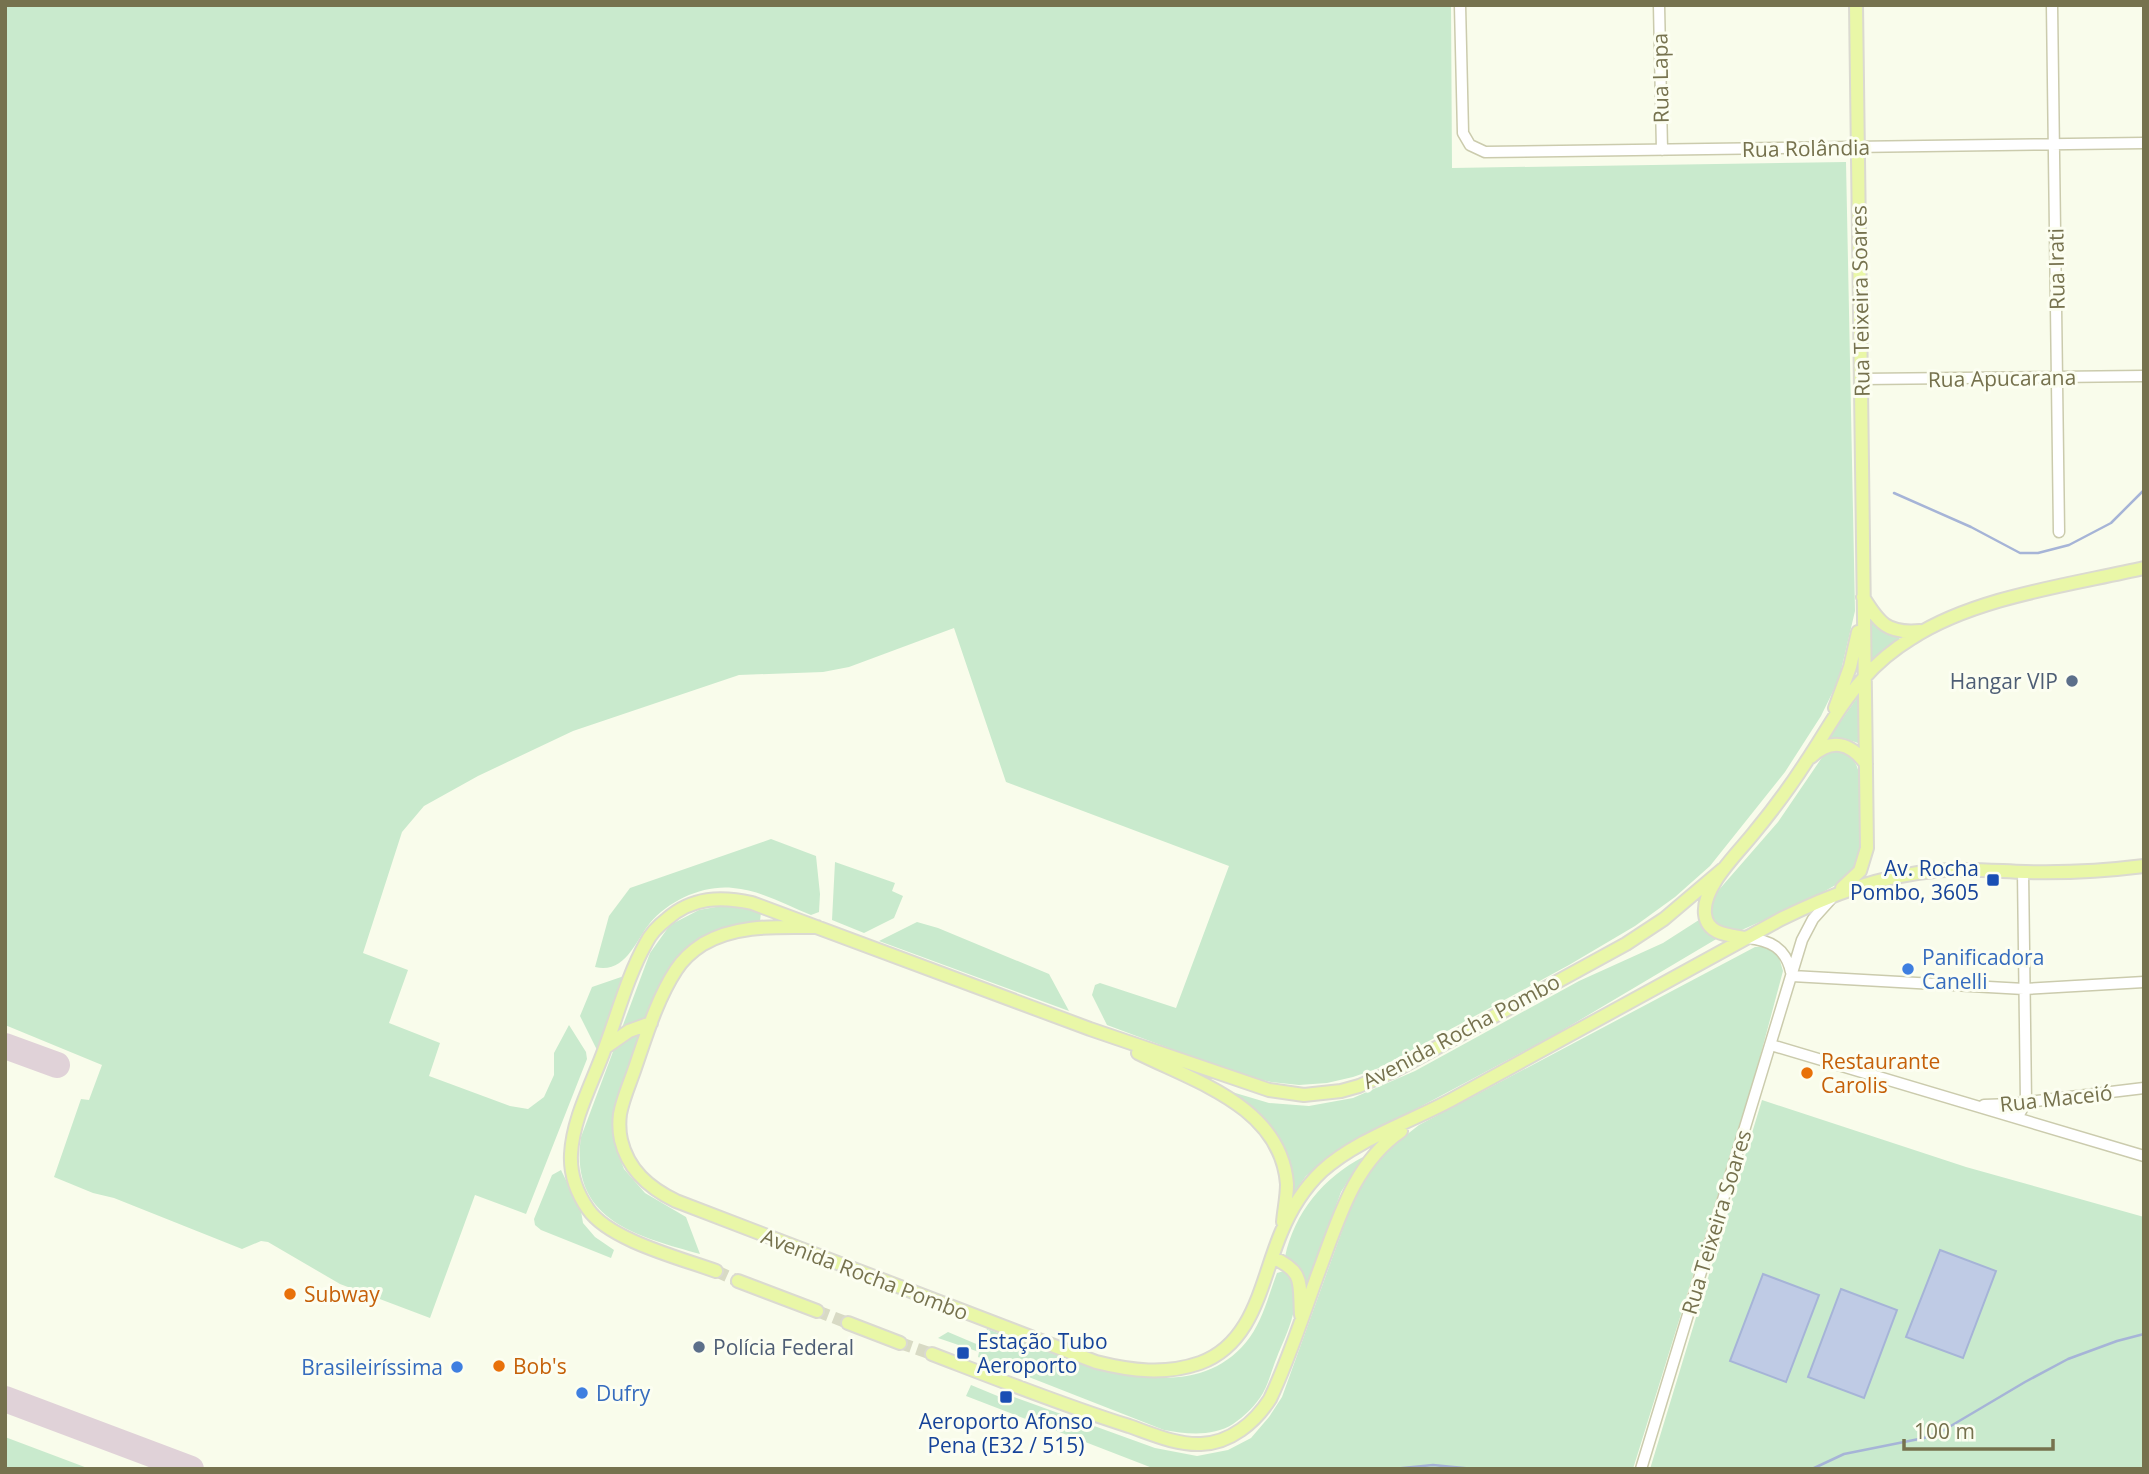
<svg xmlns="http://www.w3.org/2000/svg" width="2149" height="1474" font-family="'Open Sans',sans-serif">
  <rect width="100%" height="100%" fill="#f9fceb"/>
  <path fill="#c9eacd" d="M5,5h1446l1,163 394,-6 9,449 -16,68 -18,37 -36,56 -75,94 -35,31 -40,29 -66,39 -190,103 -26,9 -26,6 -28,2 -28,-3 -30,-7 -134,-50 -15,-30 3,-10 5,-2 76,25 53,-142 -223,-84 -52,-154 -105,39 -26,5 -84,3 -166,56 -95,45 -54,30 -22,26 -39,121 45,17 -19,53 51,20 -11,33 81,30 18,3 16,-12 10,-22v-22l15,-28 17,27 1,7 -61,155 -51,-19 -45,123 -90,-34 -72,-42 -7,-1 -19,8 -128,-51 -21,-5 -39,-16 27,-78 8,1 13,-35 -97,-40z
    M1871,620l15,14 14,4 -29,24z
    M1861,697v47l-18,-6 -15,1 29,-41z
    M1841,751c20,8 19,27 20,46 1,17 7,49 1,65 -10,23 -97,57 -122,69 -26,1 -36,-19 -23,-39l61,-70 45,-66 7,-4z
    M771,839l45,17 4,38 -1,18 -8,3c-25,-10 -51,-25 -78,-27 -30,-3 -63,12 -83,35 -15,18 -24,51 -55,44l14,-51 21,-28z
    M835,862l60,21 -3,8 11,5 -9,22 -30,15 -32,-13z
    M727,905l34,7 -1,10 -81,35 -65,170 2,21 8,21 21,24 41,24 14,37c-64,-18 -131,-34 -119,-117l69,-184 20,-28 29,-15z
    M1702,918l6,12 10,8 -160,95 -213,114 -39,29 -13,18 -6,-30 -28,-47 -27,-25 37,11 40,3 44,-8 62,-27 164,-90 84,-38z
    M917,922l21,6 111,46 20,37 -190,-70z
    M1755,947h11l12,7 5,17 -27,101 -123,397h-478l-189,-73 5,-11 41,17 2,-5 141,51 42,8 31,-6 23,-12 18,-21 13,-20 78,-216 31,-34 28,-22z
    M627,975l-26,67 -4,8 -17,-34 12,-29z
    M1762,1100l204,67 178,50v252h-494z
    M1363,1157l-22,35 -35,96 -7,-21 -14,-10c9,-44 39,-80 78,-100z
    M561,1170l20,41 2,12 12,14 19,13 -3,8 -70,-28 -6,-5 -1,-6 18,-44z
    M1284,1271c24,23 3,61 -7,86 -5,12 -8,25 -14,36 -7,12 -18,23 -30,31 -20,13 -47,10 -69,6l-186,-73 1,-5 -41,-14 10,-6 33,14 6,-17c75,26 203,91 263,8 13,-18 19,-43 27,-64z
    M5,1437l85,32h-85z"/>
  <path fill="#bfcbe5" stroke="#a6b4d7" stroke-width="2" d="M1940,1250l56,21 -33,87 -57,-21z
    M1763,1274l56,21 -33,87 -56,-21z
    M1841,1289l56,21 -33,88 -56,-21z"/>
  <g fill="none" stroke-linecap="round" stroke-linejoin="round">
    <path stroke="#a6b4d7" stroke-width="2.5" d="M1894,493l77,34 49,26h18l31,-8 42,-22 33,-33
      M1393,1469l40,-4 41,4
      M1812,1469l32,-15 80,-16 20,-8 81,-48 43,-23 49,-18 27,-7"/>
    <path stroke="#e0d2d8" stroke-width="26" d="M5,1046l52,19
      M5,1399l186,70"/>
    <path stroke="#d8dac4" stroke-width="12" stroke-dasharray="12 6" stroke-linecap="butt" d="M716,1271l22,10
      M817,1311l31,12
      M900,1343l32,11"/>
    <defs>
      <path id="minor" d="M1460,5l3,128 7,12 15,7 659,-9
        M1659,5l3,145
        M2052,5l7,527
        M1861,379l283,-3
        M1747,938c23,2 39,10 44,34
        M1792,976l232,13 120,-7
        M1771,1045l373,111
        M1984,1105l28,-1 132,-16
        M2017,1118l9,-16 -3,-230
        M1641,1469l161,-529 11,-21 18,-20"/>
      <path id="major" d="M1863,597c16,26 24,37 57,34
        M1835,708l15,-41 8,-35
        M1811,757c20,-19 39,-15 55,7
        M1842,888l18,-17 7,-23 -11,-843
        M817,927c-39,0 -80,-3 -114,17 -11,7 -20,15 -27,26 -19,29 -30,66 -41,98 -5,15 -12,30 -15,46 -1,8 -1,17 1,26 7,30 28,48 55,61l420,161c36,9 69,13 104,1 55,-20 61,-83 81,-130 9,-22 23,-45 41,-62 34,-31 88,-49 129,-71 110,-60 220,-121 330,-181 49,-24 98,-43 153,-48 30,-3 61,0 92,1 39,1 78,-1 118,-6
        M1746,938c-16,-3 -39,-3 -41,-24 -3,-27 32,-60 48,-80 19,-23 37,-47 53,-72 19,-28 34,-58 57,-83 14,-16 31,-30 49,-41 63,-41 158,-53 232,-70
        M606,1047l23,-16 22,-8
        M1138,1053c58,29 143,54 149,131 0,13 -3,26 -4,38
        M1272,1257c33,15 27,25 29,58
        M716,1271c-36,-13 -107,-31 -128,-62 -11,-16 -18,-36 -17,-55 2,-37 22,-72 34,-106 13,-35 23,-73 41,-105 5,-10 12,-17 21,-24 25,-22 54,-23 85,-16l338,126 179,61 35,5 37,-4 18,-5 35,-15 232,-127 38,-25 59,-50
        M738,1281l79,30
        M848,1323l52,20
        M932,1354c65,25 130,51 197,72 23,8 47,19 72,18 30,-1 54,-22 69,-45 21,-44 35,-91 52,-136 18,-49 34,-101 79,-132"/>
    </defs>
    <use href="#minor" stroke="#cbcbad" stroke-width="13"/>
    <use href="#major" stroke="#dbdad1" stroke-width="16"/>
    <use href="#minor" stroke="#fff" stroke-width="10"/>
    <use href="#major" stroke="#e9f7a7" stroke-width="12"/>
  </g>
  <g fill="#5c6f8a" stroke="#fcfef1" stroke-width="2.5">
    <circle cx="2072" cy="681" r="7"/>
    <circle cx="699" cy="1347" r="7"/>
  </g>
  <g fill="#1a4fb4" stroke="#fcfef1" stroke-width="2.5">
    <rect x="1986" y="873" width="14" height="14" rx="3.5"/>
    <rect x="956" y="1346" width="14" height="14" rx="3.5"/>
    <rect x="999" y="1390" width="14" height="14" rx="3.5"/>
  </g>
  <g fill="#3f7fe0" stroke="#fcfef1" stroke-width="2.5">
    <circle cx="1908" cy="969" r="7"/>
    <circle cx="457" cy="1367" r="7"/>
    <circle cx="582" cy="1393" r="7"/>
  </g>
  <g fill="#e8710a" stroke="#fcfef1" stroke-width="2.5">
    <circle cx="1807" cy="1073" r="7"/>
    <circle cx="290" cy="1294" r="7"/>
    <circle cx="499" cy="1366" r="7"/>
  </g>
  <g text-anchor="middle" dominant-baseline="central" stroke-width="6" stroke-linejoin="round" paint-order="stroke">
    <g font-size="21" fill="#76724e" stroke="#fcfef1">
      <text transform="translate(1660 78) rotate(-91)">Rua Lapa</text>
      <text transform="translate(1806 148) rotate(-1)">Rua Rolândia</text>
      <text transform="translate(2056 269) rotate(-91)">Rua Irati</text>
      <text transform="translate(1860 301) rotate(-91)">Rua Teixeira Soares</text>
      <text transform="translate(2002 378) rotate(-1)">Rua Apucarana</text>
      <text transform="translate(1461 1031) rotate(-28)">Avenida Rocha Pombo</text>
      <text transform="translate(2056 1098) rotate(-6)">Rua Maceió</text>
      <text transform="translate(1716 1222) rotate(-73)">Rua Teixeira Soares</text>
      <text transform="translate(865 1274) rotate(21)">Avenida Rocha Pombo</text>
    </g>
    <g font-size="21" fill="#4e5e75" stroke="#fcfef1" text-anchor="end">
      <text x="2058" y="681">Hangar VIP</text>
      <text x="713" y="1347" text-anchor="start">Polícia Federal</text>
    </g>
    <g font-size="21" fill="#164399" stroke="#fcfef1" text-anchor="end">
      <text x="1979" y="868">Av. Rocha<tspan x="1979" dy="24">Pombo, 3605</tspan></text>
      <text x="977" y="1341" text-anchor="start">Estação Tubo<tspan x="977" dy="24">Aeroporto</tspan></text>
      <text x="1006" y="1421" text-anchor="middle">Aeroporto Afonso<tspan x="1006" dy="24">Pena (E32 / 515)</tspan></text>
    </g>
    <g font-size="21" fill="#366cbe" stroke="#fcfef1" text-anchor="start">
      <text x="1922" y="957">Panificadora<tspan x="1922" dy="24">Canelli</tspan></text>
      <text x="443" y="1367" text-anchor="end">Brasileiríssima</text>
      <text x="596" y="1393">Dufry</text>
    </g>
    <g font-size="21" fill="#c56008" stroke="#fcfef1" text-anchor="start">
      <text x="1821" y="1061">Restaurante<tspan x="1821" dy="24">Carolis</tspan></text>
      <text x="304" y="1294">Subway</text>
      <text x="513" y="1366">Bob's</text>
    </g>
  </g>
  <rect width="2149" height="1474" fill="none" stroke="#76724e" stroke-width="14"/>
  <path d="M1904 1439v10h149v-10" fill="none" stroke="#76724e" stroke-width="3.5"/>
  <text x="1914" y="1439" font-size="21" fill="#76724e" stroke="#fcfef1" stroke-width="5" paint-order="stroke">100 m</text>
</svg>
